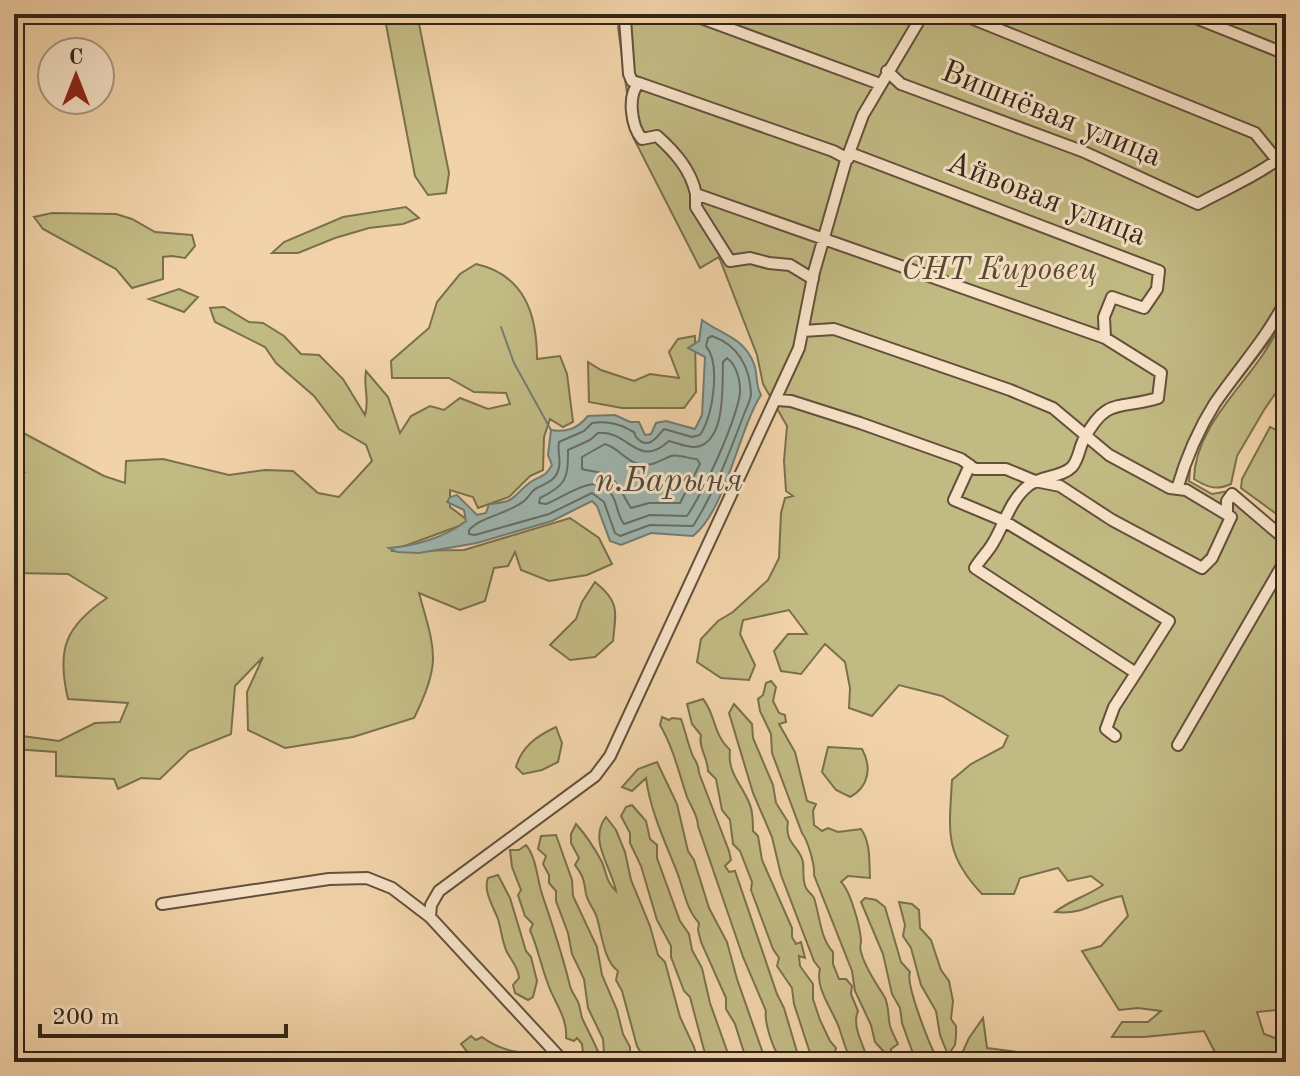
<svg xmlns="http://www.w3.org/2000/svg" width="1300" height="1076" font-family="'Old Standard TT',serif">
  <rect width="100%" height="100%" fill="#f2d3a9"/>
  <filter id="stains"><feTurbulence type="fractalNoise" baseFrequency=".0025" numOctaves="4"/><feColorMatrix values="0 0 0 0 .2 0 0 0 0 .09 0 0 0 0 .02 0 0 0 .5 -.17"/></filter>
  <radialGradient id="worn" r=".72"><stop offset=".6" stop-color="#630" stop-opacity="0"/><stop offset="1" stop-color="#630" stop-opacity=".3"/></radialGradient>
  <path fill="#c2ba83" stroke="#7a704d" stroke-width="2" d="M384,14h33l32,159 -3,20 -18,2 -13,-19z
    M622,14h664v297l-18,32 -53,69 -24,45 -2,24 23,13 22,-4 52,43v476l-29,3 7,22 22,8v20h-119c15,-10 32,-9 49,-8l-12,-23 -60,6h-32l10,-15h26l13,-11 -23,-3 -19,2 -37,-59 19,-5 27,-30 -6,-20c-29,5 -35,19 -67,16 15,-12 33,-16 48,-27l-12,-9 -23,5 -10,-13 -38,10 -6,16h-32c-38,-40 -33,-62 -30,-114l19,-16 32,-17 5,-11 -66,-40 -43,-11 -27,31 -23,-8 1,-20 -5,-26 -20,-18 -24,30 -20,-3 -7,-20 14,-17h19l-18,-24 -46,10 -3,14 15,31 -6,15 -28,-2 -24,-16 4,-23 17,-18 15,-9 35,-32 11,-22 2,-45 4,-15 8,-2 -7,-5 -2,-30 3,-35 -24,-42 -6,-29 -38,-98 -19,11 -67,-131 -15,-110z
    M406,207l13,11 -16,6 -34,4 -34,10 -37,15h-26l12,-11 59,-25z
    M52,213l64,1 16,5 23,13 37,3 3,11 -10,12 -13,-2 -9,1v22l-31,9 -16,-19 -73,-40 -9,-12z
    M476,264c49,11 61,51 61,95l23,-3 7,18 6,48 -10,5 -13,-8 -6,18 -1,33 -13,6 -21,21 -31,11 -5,-11 -23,-7v17l20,15 -79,29 73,-1 106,-32 29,20 13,26 -25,11 -38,6 -28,-11 -6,-18 -7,14 -14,2 -9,33 -25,9 -41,-17c16,58 23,69 -5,125l-61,19 -68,11 -37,-18 -1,-38 16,-35 -28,29 -4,48 -42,17 -29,28 -19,-1 -23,11 -4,-10 -58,-3v-24l-42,-3v-14l45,6 36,-18 25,-1 8,-19 -60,-4c-12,-51 -2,-73 39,-101l-39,-24 -54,-1v-100l10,-1 -10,-9v-35l90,48 21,7 1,-22 37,-2 66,16 36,-5 28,1 25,22 21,4 33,-36 -6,-16 -27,-16 -25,-33 -38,-33 -11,-16 -50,-25 -5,-14 14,-1 25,15 14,1 21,13 17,18 18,1 24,24 22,36c5,-16 -2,-27 1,-44l22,26 12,36 11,-17 19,-10 14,4 16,-12 28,11 22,-5 -4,-11 -32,-1 -25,-14h-57l-1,-17 38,-33 8,-26 23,-28z
    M179,289l19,8 -14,15 -35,-13z
    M1286,315v63l-22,32 -27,46 -6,28c-15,7 -24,3 -37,-5 1,-49 44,-87 70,-126 8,-12 15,-25 22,-38z
    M695,336l1,56 -12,16h-62l-33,-6 -1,-40 13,8 33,11 16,-7 29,4 -10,-26 9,-13z
    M1270,427l16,8v86l-45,-33 1,-9z
    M595,582c25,20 21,29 18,59l-18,16 -25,3 -20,-15 26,-26 6,-17z
    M771,681l5,6 -3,14 6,12 6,2 1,7 -7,2 16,28 12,49 9,3 -3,7 1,14 8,6 6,-3 10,4 23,-3c10,14 8,33 9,49l-22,-2 -7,6c9,8 19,44 20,58 0,8 -2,4 0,12 4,16 15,31 23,44 5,7 4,22 6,30 2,6 5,12 8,18l-7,5v7l7,6h-11l-2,-9 -10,-11 -4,-17 -16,-34 -3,-20 -38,-96c1,-10 -6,-34 -12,-42l-30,-80 -1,-19 -11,-23 -2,-12 5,-4 3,-12z
    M703,699c13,16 10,36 27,51 -3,24 13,35 20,55 3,7 3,18 3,26l5,5 4,24 30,68v9l4,7 5,-2 4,16 -6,-2 1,10 13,18v15l7,21 10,21 6,7 -2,8 3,6h-24l-19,-58 -2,-16 -15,-22 2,-8 -6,-9 -22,-59 1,-8 -12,-31 -7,-7 -3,-24 -8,-10 -6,-31 -8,-8c0,-13 -10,-24 -7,-36l-9,-11 -5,-20z
    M734,704l18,20 1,14 20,47 3,18 12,19c-4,22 12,24 15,40 1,9 -1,18 3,26 2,4 6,6 8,10 6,18 6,40 19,54v12l6,15h7l6,7 -1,8 7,17c-7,16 7,35 10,51h-16c-7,-12 -9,-24 -14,-37 -7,-17 -23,-38 -18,-56l-6,-8 -33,-86 -9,-38 -19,-44 -24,-80z
    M662,717l7,3 3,-2 9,1c4,11 7,25 11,35 3,8 7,9 7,19l30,78 2,9 -6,6 4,6 6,-1 42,123 7,14 16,54h-23l-2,-6 2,-3c-5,-8 -13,-32 -11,-42l-23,-54 -45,-131c0,-11 -7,-19 -11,-29 -8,-24 -14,-50 -27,-72z
    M556,727l6,16 -4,19 -16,8 -19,4 -7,-7c6,-21 21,-31 40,-40z
    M828,747l34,2c10,18 7,38 -12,48l-14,-7 -14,-18z
    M657,762l20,42 11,47 6,9 15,48 18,34 10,37 29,83h-19l-12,-38 -9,-15v-11l-25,-56 -3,-12 1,-7c-13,-14 -15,-33 -22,-51 -12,-30 -27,-62 -31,-94l-14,13 -10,-4 16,-18z
    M632,805l14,16 4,18 7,6v13l23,63 9,13 3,16 10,18 8,35 21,59h-21l-6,-12 -14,-53 -6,-6 -13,-34v-11l-14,-26 -16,-54 -11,-23v-10l-9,-17 5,-9z
    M606,817l10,13 9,22 6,28 19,46 8,29 7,7 15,55 14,30 4,15h-52l-9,-16 -15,-55 -6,-11 2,-9c-14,-10 -16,-36 -21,-53 -2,-8 -9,-15 -11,-24 -2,-12 -2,-18 -11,-29l4,-7 -8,-15v-9l5,-10c10,11 19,25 26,38 5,12 4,20 14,29 -5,-25 -28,-51 -10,-74z
    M556,835l16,45 1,16 24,51 5,28 15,35 6,24 7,13v15h-21l-5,-9 -1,-14 -15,-31 -4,-29 -12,-25 -4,-21 -12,-32v-10l-7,-8v-8l-6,-11 3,-8 -8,-7 3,-13z
    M526,845c11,13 11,36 17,52 10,30 20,59 27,89 1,5 6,11 8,16 3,6 2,13 5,18 6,13 13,25 18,39l-2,3h-15l-2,-18 -5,-6 -3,3 -8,-3c2,-20 -12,-36 -18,-54 -7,-18 -10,-36 -18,-54l3,-6 -8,-8 -7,-21 3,-5 -9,-23 -2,-17h9z
    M498,875l12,23 16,53 5,6 6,24 -4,16 -5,3 -13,-7 -2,-8 6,-7c0,-10 -9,-19 -13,-28 -4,-10 -5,-21 -8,-31 -5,-13 -15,-28 -10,-41z
    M865,898l11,2 9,7 16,55 9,10c-5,12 21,77 29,90h-23l-14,-39 -2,-15 -8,-14 -9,-40 -22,-52z
    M899,902l13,2 7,6 1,18 11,12 10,30 8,11 4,20 -2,18 5,7v10l-1,9 -7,10 -8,-20 -4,-24 -15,-26 -10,-37 -8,-12 2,-11z
    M983,1018l4,30 54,7v7h-83l11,-24z
    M471,1036l5,4 6,-3c9,7 19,11 30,14 11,3 17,-1 26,7l-1,4c-27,0 -60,7 -76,-18z"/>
  <path fill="#9eb6b1" stroke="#737c73" stroke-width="2" d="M702,320c20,15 42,17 52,44 4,10 1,21 7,31 -23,36 -35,115 -68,141l-42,-3 -30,12 -11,-4 -13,-35 -5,-5 -40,20 -75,22 -58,10 -22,-1 -8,-4c26,-2 57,-11 77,-27l-2,-11 -17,-8 3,-5 7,-2 20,20 9,-2 3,-9c26,-2 21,-5 39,-20 10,-9 16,-4 24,-19l-4,-10 3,-25c16,3 27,-2 37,-14l27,-1 15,7h9l6,13 6,-1 5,-11 10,-2 29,8 7,-14 3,-58 -17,-9 11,-7z"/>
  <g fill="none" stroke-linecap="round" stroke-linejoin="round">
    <path stroke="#686e64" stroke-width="2" d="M712,336c26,9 38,31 39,58 0,6 -6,17 -8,23 -14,37 -29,76 -50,109l-43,-1 -30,11 -5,-3 -11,-31 -12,-9 -43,21 -74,21 -6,-1v-4c13,-14 39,-16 55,-29 5,-4 7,-10 13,-13 10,-5 20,-8 22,-21 2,-8 -2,-15 0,-25l25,-11 8,-8c14,-2 26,0 38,7 10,5 0,1 8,9 11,11 20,-3 26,-10l28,8 8,-2c13,-20 21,-71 6,-89l2,-8z
      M727,358c11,8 15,28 12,41 -8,33 -33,88 -52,117l-37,-1 -26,9c-6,-8 -6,-16 -10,-25 -15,-32 -46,-3 -68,5l-7,-1 1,-5c27,-13 28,-20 28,-48l22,-10 8,-7c32,-3 39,37 71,8 8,2 17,6 25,6 33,-2 28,-64 29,-85z
      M605,444c14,4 20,17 34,20 14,3 21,-4 32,-8 7,-2 19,3 26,3l3,5 -20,39h-31l-18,5c-9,-13 -12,-29 -30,-35 -6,-2 -13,-2 -19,-4v-12z"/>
    <path stroke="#737c73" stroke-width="2" d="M501,327l13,36 37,67"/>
    <defs>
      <path id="minor" d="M628,14l-3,5 4,55 3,7 7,2c-12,12 -8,43 3,56l15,-3c18,16 34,34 39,58
        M690,14l190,70
        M1186,14l100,40
        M887,71l14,13 181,67 116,53c27,-15 55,-26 79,-44l-22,-27 -294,-119
        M639,83l194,68 15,8
        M850,153l309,118 -2,18 -13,19 -32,-11 -8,20 1,21
        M813,279l-23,-14 -21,-2 -19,-5 -20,3 -34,-54v-13l409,144 56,35 -3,25c-39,12 -51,-2 -74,41 -5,9 -5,20 -12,28 -11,11 -31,8 -44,19 -18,14 -24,39 -35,57 -5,9 -13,16 -18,25l161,105 -22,34 -8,22 9,7
        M777,400l14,1 69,22 101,36 14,10h31l29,12 25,5 52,34 90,48 10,-10 19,-41 -45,-27 -16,-2 -61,-33 -56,-47 -43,-18 -176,-61 -31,2
        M970,465l-16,35 50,21 165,100 -33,52
        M1177,489c9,-31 21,-59 38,-86 24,-35 52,-65 71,-103
        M1227,512v-11l5,-7 54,46
        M1178,745l108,-186
        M162,904l167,-25 38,-1 25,10 38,29 134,145
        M430,917l1,-12 8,-14 156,-115 15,-20 189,-408 15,-76 31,-108 18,-49 60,-101"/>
    </defs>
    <use href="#minor" stroke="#63503c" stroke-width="14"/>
    <use href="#minor" stroke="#f7e2c7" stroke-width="10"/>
  </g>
  <g text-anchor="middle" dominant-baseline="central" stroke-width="6" stroke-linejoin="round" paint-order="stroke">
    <g font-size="32" fill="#332517" stroke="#f7e2c7">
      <text transform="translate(1051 115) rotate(22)">Вишнёвая улица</text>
      <text transform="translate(1046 200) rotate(21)">Айвовая улица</text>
    </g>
    <g font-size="32" font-style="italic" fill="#574a32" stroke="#f7e2c7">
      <text x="999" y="271">СНТ Кировец</text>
    </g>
    <g font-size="34" font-style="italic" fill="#4e493e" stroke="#f7e2c7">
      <text x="669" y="482">п.Барыня</text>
    </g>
  </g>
  <rect width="1300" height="1076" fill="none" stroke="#f2d3a9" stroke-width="48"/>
  <rect x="16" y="16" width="1268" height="1044" fill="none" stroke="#332517" stroke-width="4"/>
  <rect x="24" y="24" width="1252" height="1028" fill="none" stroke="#332517" stroke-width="2"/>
  <g transform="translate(76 76)"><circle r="38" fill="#f7e2c7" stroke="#a99681" stroke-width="2"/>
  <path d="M0-6L14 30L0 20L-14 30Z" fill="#8f2418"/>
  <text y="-12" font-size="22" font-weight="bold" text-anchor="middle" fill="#332517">С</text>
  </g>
  <path d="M40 1024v12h246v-12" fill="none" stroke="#332517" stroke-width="4"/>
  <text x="52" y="1024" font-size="24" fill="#332517" stroke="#f7e2c7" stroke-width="6" paint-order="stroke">200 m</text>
  <rect width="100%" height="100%" filter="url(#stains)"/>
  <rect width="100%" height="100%" fill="url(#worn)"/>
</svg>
